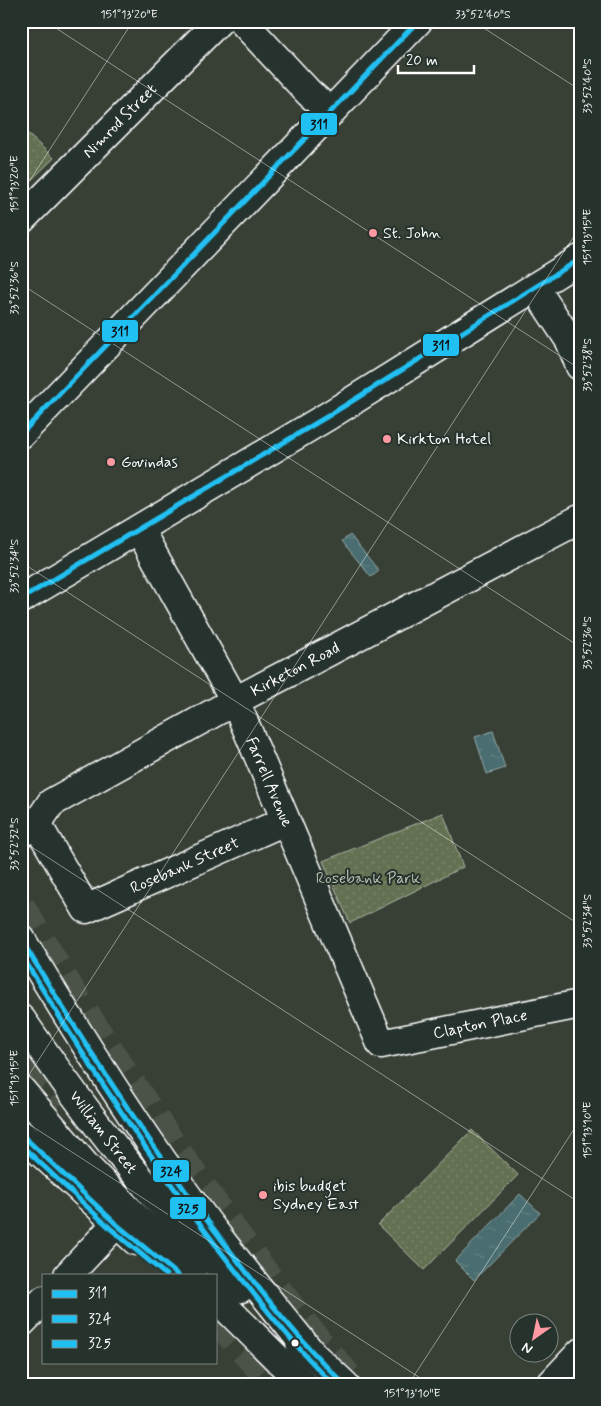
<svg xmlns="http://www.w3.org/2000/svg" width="601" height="1406" font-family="Mynerve,sans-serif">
  <defs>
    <pattern id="park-dots" width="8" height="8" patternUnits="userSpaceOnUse" patternTransform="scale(1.25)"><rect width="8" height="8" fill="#637051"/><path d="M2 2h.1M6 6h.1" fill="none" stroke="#7a856b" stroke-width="1.8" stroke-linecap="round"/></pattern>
    <pattern id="water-ripples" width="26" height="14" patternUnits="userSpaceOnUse" patternTransform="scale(1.25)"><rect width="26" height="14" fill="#496d6f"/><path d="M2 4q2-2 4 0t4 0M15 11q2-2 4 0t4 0" fill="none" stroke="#648385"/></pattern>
  </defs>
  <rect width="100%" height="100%" fill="#384036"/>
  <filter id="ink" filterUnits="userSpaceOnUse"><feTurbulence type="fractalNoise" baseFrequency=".02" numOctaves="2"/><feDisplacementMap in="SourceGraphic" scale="10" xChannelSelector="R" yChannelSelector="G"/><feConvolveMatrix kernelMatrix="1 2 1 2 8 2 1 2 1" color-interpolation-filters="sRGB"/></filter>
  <g filter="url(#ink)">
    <path fill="url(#park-dots)" stroke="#b1b8a8" d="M21,128l33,30 -33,32z
      M443,813l20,54 -113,56 -27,-62z
      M472,1130l46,45 -94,95 -46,-45z"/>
    <path fill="url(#water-ripples)" stroke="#92a7a9" d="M350,535l29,36 -8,6 -29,-36z
      M493,731l12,37 -18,6 -12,-37z
      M520,1194l20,19 -66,67 -19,-19z"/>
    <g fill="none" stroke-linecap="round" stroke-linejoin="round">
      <path stroke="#4c534a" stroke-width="28" stroke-dasharray="28 14" stroke-linecap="butt" d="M21,906c59,103 125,202 194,299 42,58 85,117 133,171
        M21,1068l31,43
        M216,1319l58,66"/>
      <defs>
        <g id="minor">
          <path d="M242,21l67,72 22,19"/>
          <path id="s1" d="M21,220l198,-199"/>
          <path d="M535,288l35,53 10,25"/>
          <path d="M21,434l397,-413"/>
          <path id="s2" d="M139,529l96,172 146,343 199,-40"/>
          <path d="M21,599l307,-183 252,-157"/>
          <path id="s3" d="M37,824l49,85 199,-88"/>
          <path id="s4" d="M21,833l16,-9 14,-21 184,-102 345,-182"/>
          <path d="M68,1275l48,-51"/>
          <path d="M21,1323l23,-23"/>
          <path d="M550,1385l30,-32"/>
        </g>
        <g id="major">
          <path d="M21,939c44,74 90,147 139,218 47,69 101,134 153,198"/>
          <path id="s5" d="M21,1019c66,96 136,189 220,269"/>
          <path d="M21,1090l64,75 107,110"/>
          <path d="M21,1134l115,107"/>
          <path d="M216,1298l88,87"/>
          <path d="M300,1343l45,42"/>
        </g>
      </defs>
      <use href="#minor" stroke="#fff" stroke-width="31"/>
      <use href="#major" stroke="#fff" stroke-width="31"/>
      <use href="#minor" stroke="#26332d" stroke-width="28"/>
      <use href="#major" stroke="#26332d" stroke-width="28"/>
      <defs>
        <path id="bus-1" d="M21,434l397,-413
          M21,599l307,-183 252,-157"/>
        <path id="bus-2" d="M21,939c63,105 129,208 204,305 37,49 75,98 120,141
          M21,1134l95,90 62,51"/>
        <path id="bus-3" d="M21,954c62,103 128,203 200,298 36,46 71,92 113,133
          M21,1145l90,84 55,46"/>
      </defs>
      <use href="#bus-1" stroke="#26332d" stroke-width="9"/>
      <use href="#bus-2" stroke="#26332d" stroke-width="9"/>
      <use href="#bus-3" stroke="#26332d" stroke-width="9"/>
      <use href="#bus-1" stroke="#20c0f3" stroke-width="5"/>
      <use href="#bus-2" stroke="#20c0f3" stroke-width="5"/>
      <use href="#bus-3" stroke="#20c0f3" stroke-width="5"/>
    </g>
  </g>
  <path fill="none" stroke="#fff" stroke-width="1" stroke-opacity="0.45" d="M45,21l535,348M473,21l107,69M21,194l112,-173M21,284l559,363M21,562l559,363M21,840l559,363M21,1087l559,-860M21,1119l410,266M408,1385l172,-265"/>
  <g fill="#ff9aa2" stroke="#26332d" stroke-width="2">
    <circle cx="373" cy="233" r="5"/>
    <circle cx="387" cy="439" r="5"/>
    <circle cx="111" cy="462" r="5"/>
    <circle cx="263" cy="1195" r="5"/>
  </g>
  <circle fill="#fff" stroke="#26332d" stroke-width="2" cx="295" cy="1343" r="4.5"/>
  <g text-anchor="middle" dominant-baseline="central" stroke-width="4" stroke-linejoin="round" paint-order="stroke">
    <g font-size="16" fill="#fff" stroke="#26332d">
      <text stroke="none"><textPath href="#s1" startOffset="140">Nimrod Street</textPath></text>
      <text stroke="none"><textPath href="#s4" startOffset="322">Kirketon Road</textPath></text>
      <text stroke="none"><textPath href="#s2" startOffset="285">Farrell Avenue</textPath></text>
      <text stroke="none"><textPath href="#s3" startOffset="206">Rosebank Street</textPath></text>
      <text stroke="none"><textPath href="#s2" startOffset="671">Clapton Place</textPath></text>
      <text stroke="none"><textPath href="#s5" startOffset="140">William Street</textPath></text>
    </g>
    <g font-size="16" fill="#fff" stroke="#26332d" text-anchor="start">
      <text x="383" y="233">St. John</text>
      <text x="397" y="439">Kirkton Hotel</text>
      <text x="121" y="462">Govindas</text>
      <text x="273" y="1186">ibis budget<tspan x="273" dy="18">Sydney East</tspan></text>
    </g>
    <g font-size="16" fill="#b9bfb1" stroke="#26332d">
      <text x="368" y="878">Rosebank Park</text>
    </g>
  </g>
  <g stroke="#26332d" stroke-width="2">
    <rect x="300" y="112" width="38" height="24" rx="5" fill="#20c0f3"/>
    <rect x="101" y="319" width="38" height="24" rx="5" fill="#20c0f3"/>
    <rect x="422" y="333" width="38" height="24" rx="5" fill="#20c0f3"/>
    <rect x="152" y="1159" width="38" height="24" rx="5" fill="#20c0f3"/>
    <rect x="169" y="1196" width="38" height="24" rx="5" fill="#20c0f3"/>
  </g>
  <g font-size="14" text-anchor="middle" font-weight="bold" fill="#111">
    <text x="319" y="129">311</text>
    <text x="120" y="336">311</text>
    <text x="441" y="350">311</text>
    <text x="171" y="1176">324</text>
    <text x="188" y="1213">325</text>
  </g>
  <rect width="601" height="1406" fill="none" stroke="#26332d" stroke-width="55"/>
  <rect x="42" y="1274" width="175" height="90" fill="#26332d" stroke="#7d8581"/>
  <rect x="52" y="1290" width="25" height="8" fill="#20c0f3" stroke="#7d8581"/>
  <text x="88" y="1298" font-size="15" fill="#ffffff">311</text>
  <rect x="52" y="1315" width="25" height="8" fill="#20c0f3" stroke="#7d8581"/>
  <text x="88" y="1324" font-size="15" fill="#ffffff">324</text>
  <rect x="52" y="1340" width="25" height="8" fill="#20c0f3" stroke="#7d8581"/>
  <text x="88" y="1348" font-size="15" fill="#ffffff">325</text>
  <g transform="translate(534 1338) rotate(213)"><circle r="24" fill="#26332d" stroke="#7d8581"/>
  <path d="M0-4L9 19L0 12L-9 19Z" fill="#ff9aa2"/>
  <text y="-8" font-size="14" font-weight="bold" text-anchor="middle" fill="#ffffff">N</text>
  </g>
  <path d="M398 65v8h76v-8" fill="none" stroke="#ffffff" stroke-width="2.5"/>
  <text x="406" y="65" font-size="15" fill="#ffffff" stroke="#26332d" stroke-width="4" paint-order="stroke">20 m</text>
  <rect x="28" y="28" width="546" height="1350" fill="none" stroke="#fff" stroke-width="2"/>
  <g font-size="12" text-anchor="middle" fill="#fff">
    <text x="129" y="18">151°13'20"E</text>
    <text x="483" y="18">33°52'40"S</text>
    <text transform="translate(587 86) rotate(-90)" y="4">33°52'40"S</text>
    <text transform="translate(14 184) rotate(-90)" y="4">151°13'20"E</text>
    <text transform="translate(587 237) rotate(-90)" y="4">151°13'15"E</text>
    <text transform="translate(14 288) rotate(-90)" y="4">33°52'36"S</text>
    <text transform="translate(587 365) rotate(-90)" y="4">33°52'38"S</text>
    <text transform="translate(14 566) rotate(-90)" y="4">33°52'34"S</text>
    <text transform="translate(587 643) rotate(-90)" y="4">33°52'36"S</text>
    <text transform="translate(14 844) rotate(-90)" y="4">33°52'32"S</text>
    <text transform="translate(587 921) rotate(-90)" y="4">33°52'34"S</text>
    <text transform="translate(14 1078) rotate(-90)" y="4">151°13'15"E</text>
    <text transform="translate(587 1130) rotate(-90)" y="4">151°13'10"E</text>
    <text x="412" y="1397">151°13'10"E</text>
  </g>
</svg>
